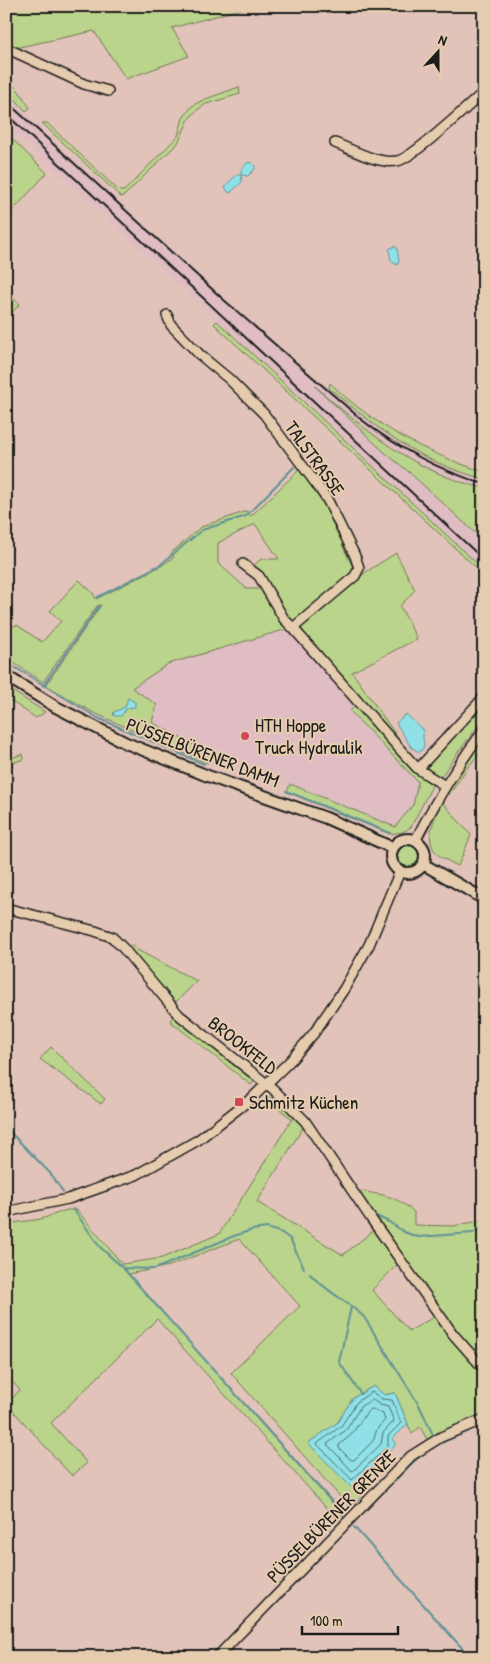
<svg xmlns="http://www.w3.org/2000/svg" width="490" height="1663" font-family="'Patrick Hand',sans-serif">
  <rect width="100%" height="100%" fill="#e2c3ba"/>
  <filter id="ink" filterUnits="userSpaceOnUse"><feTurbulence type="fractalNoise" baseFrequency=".02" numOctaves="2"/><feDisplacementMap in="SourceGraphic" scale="10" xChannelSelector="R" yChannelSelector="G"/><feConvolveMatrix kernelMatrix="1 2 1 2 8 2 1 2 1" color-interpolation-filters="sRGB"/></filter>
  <g filter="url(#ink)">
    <path fill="#dfbdc2" d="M6,93l30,32 130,120 115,104 95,78 27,19 25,14 34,13 22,6v9l-34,-10 -27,-11 -49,-30 -54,-46 63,60 26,21 75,69v29l-478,-446z
      M287,629l68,77 -4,5 67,71 -5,23 -18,23 -105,-44 -35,-4 -48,-17 8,-10 -26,-10 -38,-21 -19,-34 36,-24z"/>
    <path fill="#bbd48b" stroke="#6c7854" d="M6,6h246l-80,22 17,28 -63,23 -32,-48 -88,19z
      M6,78l13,13 11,17 -4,3 -20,-22z
      M239,87l1,7 -34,10 -10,7 -7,8 -11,24 -53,52 -4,2 -79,-74h5l72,68h5l54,-55 5,-18 9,-12 11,-6z
      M6,133l41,40 -41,45z
      M6,293l14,11 -14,15z
      M217,321l267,249v5l-270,-251z
      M330,383c46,44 94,69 154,89v7c-67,-18 -103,-48 -155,-91z
      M315,386c49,44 102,88 169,102v53l-75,-69 -26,-21z
      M300,469l24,32 22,42 -4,2 11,22 1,8 -61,48 -6,-5 -36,-50 10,-9h18l-24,-35 -37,19v20l29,26h16l24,40 -119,35 -36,24 25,17 -5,17 37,21 27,11 -9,9 -113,-50 -48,-28 55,-80 -4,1 -54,76 -37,-24v-29l11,-4 25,17 19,-21 -11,-10 29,-31 14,13 3,6 65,-33 13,-9 -3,-4 30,-26 46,-16 4,5z
      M396,553l19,37 -15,16 17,33 -65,33 60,86 -97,-111 2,-1 -15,-15 -1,-6 65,-53z
      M6,687l39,25 -9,6 -30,-20z
      M484,700v18l-28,37 -15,22 -10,-4 -4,-6 1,-6z
      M355,706l60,63 18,15 -22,43 -8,5 -13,2 -103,-42 3,-8 105,43 18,-22 5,-23 -68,-71z
      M484,736v12l-17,20 -18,27 -3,-3z
      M6,746l5,12 12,-4 1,5 -12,4v2l-6,1z
      M442,802l29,33 -13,31c-6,-3 -12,-6 -18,-10 -19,-14 -5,-38 2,-54z
      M396 856a12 12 0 1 1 24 0a12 12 0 1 1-24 0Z
      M131,945l8,6 58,30 -21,21 -50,-56z
      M174,1014l81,66 -4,5 -81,-64z
      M51,1047l54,52 -4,5 -61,-45z
      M274,1093l21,21 9,12 -47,76 86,53 31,-25 24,34 -26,26 37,41 27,-15 15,21 33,37v41l-56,26 -8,-14 -8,7 -17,-41 -11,2 -10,-9 -21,12 -16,25 -28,20 52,54 -11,11 -119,-135 69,-67 -61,-67 -70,27 -41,8 216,240 -6,7 -181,-202 -106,104 36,40 -15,13 -65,-72 13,-14 -14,-15v-151l35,-5 26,-9h10l45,54 40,-6 57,-24 73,-115 -24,-19z
      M359,1191c25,4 35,4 55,21v13l39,1 31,-6v145l-29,-33z"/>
    <path fill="#8fe1e7" stroke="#619296" d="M252,162l3,4v3l-7,7 -7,-1 1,7 -12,11 -2,-1 -3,-5 3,-4 9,-8h4v-5l6,-7z
      M395,246l2,2 2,13 -2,4 -6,-4 -2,-12z
      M128,698l7,4v5l-8,1 -6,8h-6l-2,-1 1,-3 11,-5z
      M406,714l18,17c-4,8 5,15 -5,21l-8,-5 -15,-24z
      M374,1386l10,9 11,-2 13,31 -16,15 4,5 -44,44 -44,-45 29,-20 16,-25z"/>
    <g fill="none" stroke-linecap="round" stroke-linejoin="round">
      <path stroke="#4a6b6d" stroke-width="1" d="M372,1392l10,7 10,1 9,23 -13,13v10l-36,34 -35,-36 24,-18 16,-24z
        M373,1400l7,5 8,2 6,14 -11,12 -2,11 -27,26 -2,1 -25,-27 19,-14 15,-24z
        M372,1409l11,5 2,6 -8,9 -4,12 -19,19h-3l-12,-12v-3l12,-10 16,-23z"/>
      <path stroke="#619296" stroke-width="2" d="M197,345l18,17
        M98,597l62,-32 42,-35 44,-14 48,-49
        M6,662l92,56 106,46
        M43,686l56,-80
        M286,791l104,42
        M6,1128l44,45 13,19
        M73,1209l27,38 23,21 32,1 79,-33 18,-6 15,-2 15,5 8,6 14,29
        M376,1216l13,6 15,10 14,5 55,-4 11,-7
        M123,1268l223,250
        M310,1274c16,17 37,27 54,43l55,88 15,32
        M351,1307l-12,55 22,32
        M441,1443l28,-12
        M361,1515l50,-51 14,-12
        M354,1527l116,130
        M332,1544l20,-20"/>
      <defs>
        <path id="minor" d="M6,48l78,36 24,7
          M335,143c18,7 42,21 62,18 15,-2 72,-56 87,-69
          M167,315l4,10 29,30 29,24 35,35 53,71 11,16 27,55 4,12 -4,8 -62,52 112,127 13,14 27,17
          M243,564l16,12 25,43 9,9
          M418,769l66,-72
          M415,841c20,-39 42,-76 69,-111
          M6,908l89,23 17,6 11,11 56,67 94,74 32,32 67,99 81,114 31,35
          M6,1212l62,-13 68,-24 62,-35 54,-42 39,-38 23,-27 30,-44 25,-44 31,-74
          M217,1657l194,-201 30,-19 43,-18"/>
        <path id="major" d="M6,676l50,31 70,36 82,33 118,42 67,30
          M391 856a17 17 0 1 1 34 0a17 17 0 1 1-34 0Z
          M423,864l61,35"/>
      </defs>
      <use href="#minor" stroke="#1c1c1c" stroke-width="12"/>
      <use href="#major" stroke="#1c1c1c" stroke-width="14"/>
      <use href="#minor" stroke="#e6ccae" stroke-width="9"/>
      <use href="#major" stroke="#e6ccae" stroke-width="10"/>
      <path stroke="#1c1c1c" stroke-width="2" d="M6,101l218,199 138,120c37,29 77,50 122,64
        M6,114l478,446"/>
    </g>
  </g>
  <g fill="#d1495b" stroke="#e6ccae" stroke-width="2">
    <circle cx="245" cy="736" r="5"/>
    <rect x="234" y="1097" width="10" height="10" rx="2.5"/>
  </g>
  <g text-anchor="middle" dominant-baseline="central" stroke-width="4" stroke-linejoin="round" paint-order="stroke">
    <g font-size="19" fill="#1c1c1c" stroke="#e6ccae">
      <text transform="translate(315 458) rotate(54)">TALSTRASSE</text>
      <text transform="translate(203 752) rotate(21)">PÜSSELBÜRENER DAMM</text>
      <text transform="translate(243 1045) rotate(38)">BROOKFELD</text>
      <text transform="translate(331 1516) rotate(-46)">PÜSSELBÜRENER GRENZE</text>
    </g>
    <g font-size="19" fill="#1c1c1c" stroke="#e6ccae" text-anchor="start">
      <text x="255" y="725">HTH Hoppe<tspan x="255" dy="22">Truck Hydraulik</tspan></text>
      <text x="249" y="1102">Schmitz Küchen</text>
    </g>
  </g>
  <rect width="490" height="1663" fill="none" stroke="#e6ccae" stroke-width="25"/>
  <rect x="12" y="12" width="465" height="1638" fill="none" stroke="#1c1c1c" stroke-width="2" filter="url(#ink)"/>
  <g transform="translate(438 52) rotate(21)" stroke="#e6ccae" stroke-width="4" paint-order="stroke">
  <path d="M0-4L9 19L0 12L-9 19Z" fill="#1c1c1c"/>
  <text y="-8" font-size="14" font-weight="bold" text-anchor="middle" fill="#1c1c1c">N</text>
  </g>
  <path d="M302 1626v8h96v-8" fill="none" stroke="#1c1c1c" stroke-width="2.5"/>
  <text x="310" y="1626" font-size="15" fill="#1c1c1c" stroke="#e6ccae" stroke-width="4" paint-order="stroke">100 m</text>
</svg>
